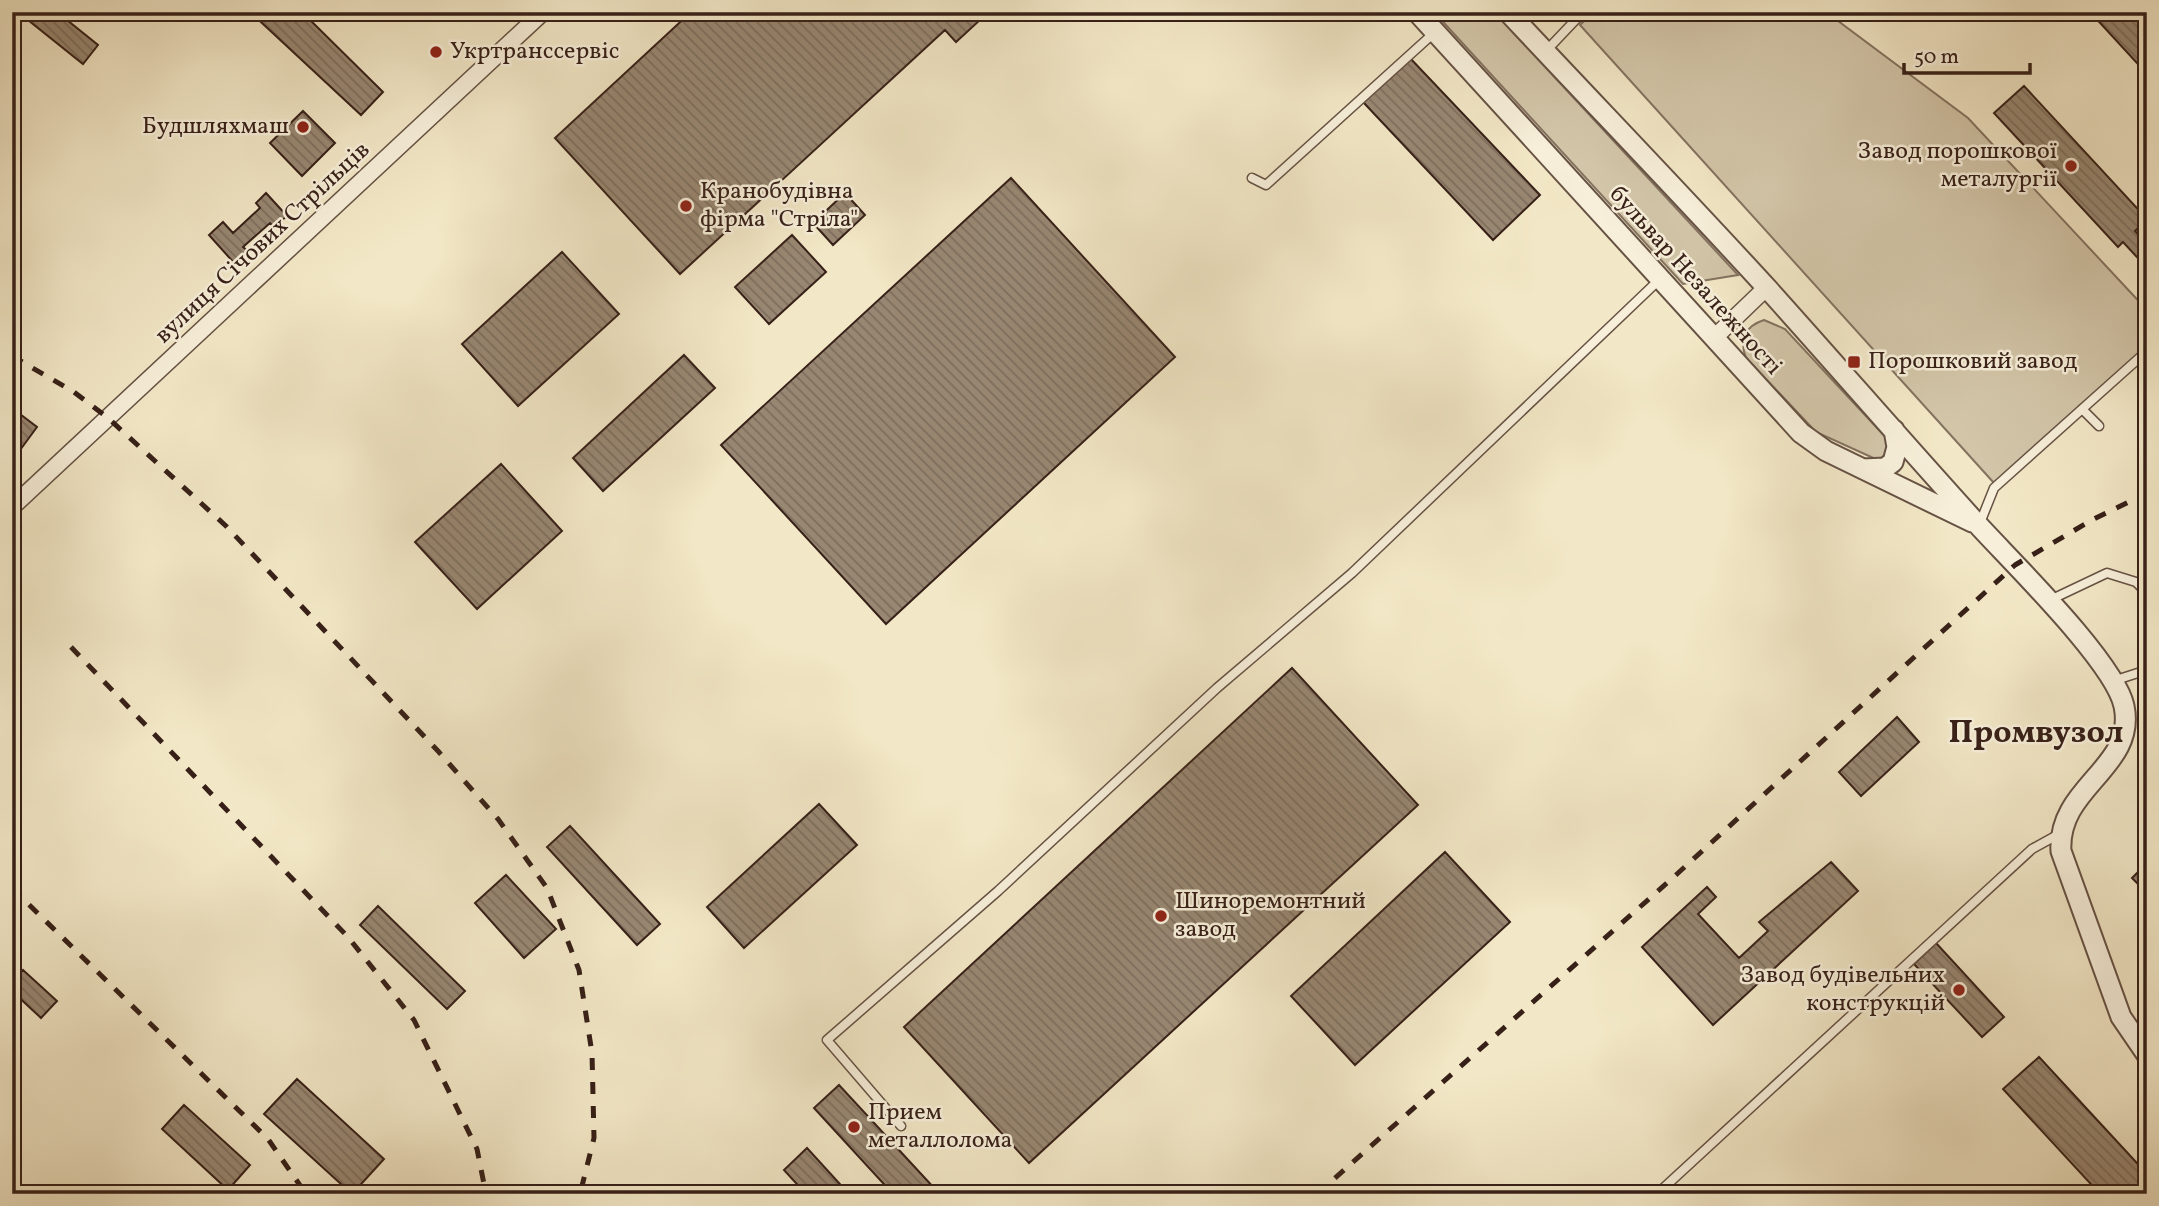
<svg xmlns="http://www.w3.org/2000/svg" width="2159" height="1206" font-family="Vollkorn,serif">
  <defs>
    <pattern id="building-back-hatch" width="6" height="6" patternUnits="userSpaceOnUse" patternTransform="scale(1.75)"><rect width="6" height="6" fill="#988772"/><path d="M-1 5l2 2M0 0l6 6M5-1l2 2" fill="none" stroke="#7d6e5d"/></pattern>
  </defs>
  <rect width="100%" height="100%" fill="#f2e7c6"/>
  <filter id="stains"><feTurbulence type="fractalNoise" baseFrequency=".00286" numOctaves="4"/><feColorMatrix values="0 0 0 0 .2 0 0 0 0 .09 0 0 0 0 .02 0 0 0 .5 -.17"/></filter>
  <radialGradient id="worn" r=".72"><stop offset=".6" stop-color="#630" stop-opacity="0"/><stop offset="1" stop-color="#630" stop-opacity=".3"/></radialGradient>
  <path fill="#d2c5a8" stroke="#847260" stroke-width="2" d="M1434,12h60l244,263 -55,9z
    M1593,12h233l142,106 179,192v38l-153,135 -414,-458z
    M1764,320l21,9 106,114 1,7 -12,11 -64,-29 -70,-74c-7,-18 -1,-32 18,-38z"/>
  <path fill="url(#building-back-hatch)" stroke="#372018" stroke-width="2" d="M26,12h31l41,33 -15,19 -60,-48z
    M250,12h52l81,80 -22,23z
    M691,12h283l6,8 -24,22 -11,-12 -265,244 -125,-136z
    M2090,12h57v62z
    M1409,57l131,138 -47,45 -130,-138z
    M2024,86l123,133 -12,12 12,13v24l-24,-26 -5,5 -124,-134z
    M303,111l32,32 -33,33 -32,-33z
    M1011,178l164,179 -289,267 -165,-179z
    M266,193l21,23 -13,11 -4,-4 -27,24 6,5 -14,12 -26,-29 14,-13 10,11 27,-25 -4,-5z
    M845,193l20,22 -32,30 -20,-22z
    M792,235l34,37 -57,52 -34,-37z
    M562,252l57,62 -101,92 -56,-62z
    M684,355l31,33 -112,103 -30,-33z
    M12,408l25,19 -25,34z
    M501,464l61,67 -85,78 -62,-67z
    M1292,668l126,137 -389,358 -125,-136z
    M1897,717l22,25 -58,54 -22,-24z
    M819,804l38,41 -113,103 -37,-41z
    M570,826l90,98 -23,21 -90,-98z
    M1445,852l65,70 -155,143 -64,-69z
    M1831,862l27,29 -145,134 -71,-78 65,-60 9,10 -18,17 41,44 29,-27 -9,-9z
    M2147,863v30l-15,-15z
    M506,875l50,54 -32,29 -49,-55z
    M378,906l87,85 -18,18 -87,-84z
    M1936,943l68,74 -22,20 -68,-73z
    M23,970l34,31 -16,17 -29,-27v-9z
    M2039,1057l108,117v20h-47l-97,-105z
    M297,1079l87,80 -32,35 -88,-80z
    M839,1085l96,104 -6,5h-36l-79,-86z
    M184,1105l66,60 -22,25 -66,-61z
    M807,1148l42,46h-43l-22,-24z"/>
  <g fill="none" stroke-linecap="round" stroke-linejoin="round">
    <defs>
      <path id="service" d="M1546,51l37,-39
        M1252,178l14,7 169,-153
        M2082,409l17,17
        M1980,523l14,-35 153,-137
        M2050,600l57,-27 29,9 11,11
        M2113,681l34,-11
        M901,1126l-74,-86 171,-149 219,-203 135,-115 308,-294
        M1657,1194l375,-345 29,-16"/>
      <path id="minor" d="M1715,337l51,-49
        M12,507l531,-495"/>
      <path id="tertiary" d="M1417,12l384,421 25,18 146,71
        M1508,12c87,93 175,184 260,277 71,79 141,160 212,238 34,37 135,136 144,179 13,62 -67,80 -63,145l60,166 26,38
        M1863,469l22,-1 8,-6 4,-15 -3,-17"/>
    </defs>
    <use href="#service" stroke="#665244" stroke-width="11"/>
    <use href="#minor" stroke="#665244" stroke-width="19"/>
    <use href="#tertiary" stroke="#665244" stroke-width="23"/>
    <use href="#service" stroke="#f7efda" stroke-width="8"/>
    <use href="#minor" stroke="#f7efda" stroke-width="16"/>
    <use href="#tertiary" stroke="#f7efda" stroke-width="19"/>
    <path stroke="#372018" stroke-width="5" stroke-dasharray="12 12" stroke-linecap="butt" d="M12,356l62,36 34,26 118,108 212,225 60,68 49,69 32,82 13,83 2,85 -14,56
      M71,647l277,290 66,83 63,129 9,45
      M12,888l256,251 38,55
      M1317,1194l360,-320 338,-309 77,-45 55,-27"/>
  </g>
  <g fill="#8f2418" stroke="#f7efda" stroke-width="2.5">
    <circle cx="436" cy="52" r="7"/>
    <circle cx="303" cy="127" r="7"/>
    <circle cx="2071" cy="166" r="7"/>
    <circle cx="686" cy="206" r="7"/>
    <rect x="1847" y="355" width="14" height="14" rx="3.5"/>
    <circle cx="1161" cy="916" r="7"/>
    <circle cx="1959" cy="990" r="7"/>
    <circle cx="854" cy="1127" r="7"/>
  </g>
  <g text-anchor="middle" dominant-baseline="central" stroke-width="5" stroke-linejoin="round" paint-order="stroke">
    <g font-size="24" fill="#372018" stroke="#f7efda" text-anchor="start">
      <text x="450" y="52">Укртранссервіс</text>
      <text x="289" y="127" text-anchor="end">Будшляхмаш</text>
      <text x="2057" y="152" text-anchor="end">Завод порошкової<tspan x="2057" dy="28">металургії</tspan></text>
      <text x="700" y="192">Кранобудівна<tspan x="700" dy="28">фірма "Стріла"</tspan></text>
      <text x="1868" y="362">Порошковий завод</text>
      <text x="1175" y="902">Шиноремонтний<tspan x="1175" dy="28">завод</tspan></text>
      <text x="1945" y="976" text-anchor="end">Завод будівельних<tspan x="1945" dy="28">конструкцій</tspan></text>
      <text x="868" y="1113">Прием<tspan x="868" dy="28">металлолома</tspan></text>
    </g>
    <g font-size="24" fill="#372018" stroke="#f7efda">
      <text transform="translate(263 243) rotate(-43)">вулиця Січових Стрільців</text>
      <text transform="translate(1695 281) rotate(48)">бульвар Незалежності</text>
    </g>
    <g font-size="32" font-weight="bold" fill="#372018" stroke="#f7efda">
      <text x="2036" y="734">Промвузол</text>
    </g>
  </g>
  <rect width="2159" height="1206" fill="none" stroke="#f2e7c6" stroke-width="42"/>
  <rect x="14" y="14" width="2131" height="1178" fill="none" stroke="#372018" stroke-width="3.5"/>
  <rect x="21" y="21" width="2117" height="1164" fill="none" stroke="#372018" stroke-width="2"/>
  <path d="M1904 63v10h126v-10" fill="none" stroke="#372018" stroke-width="3.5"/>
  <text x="1914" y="63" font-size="21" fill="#372018" stroke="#f7efda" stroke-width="5" paint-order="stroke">50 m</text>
  <rect width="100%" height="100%" filter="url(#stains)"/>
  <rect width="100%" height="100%" fill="url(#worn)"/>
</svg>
